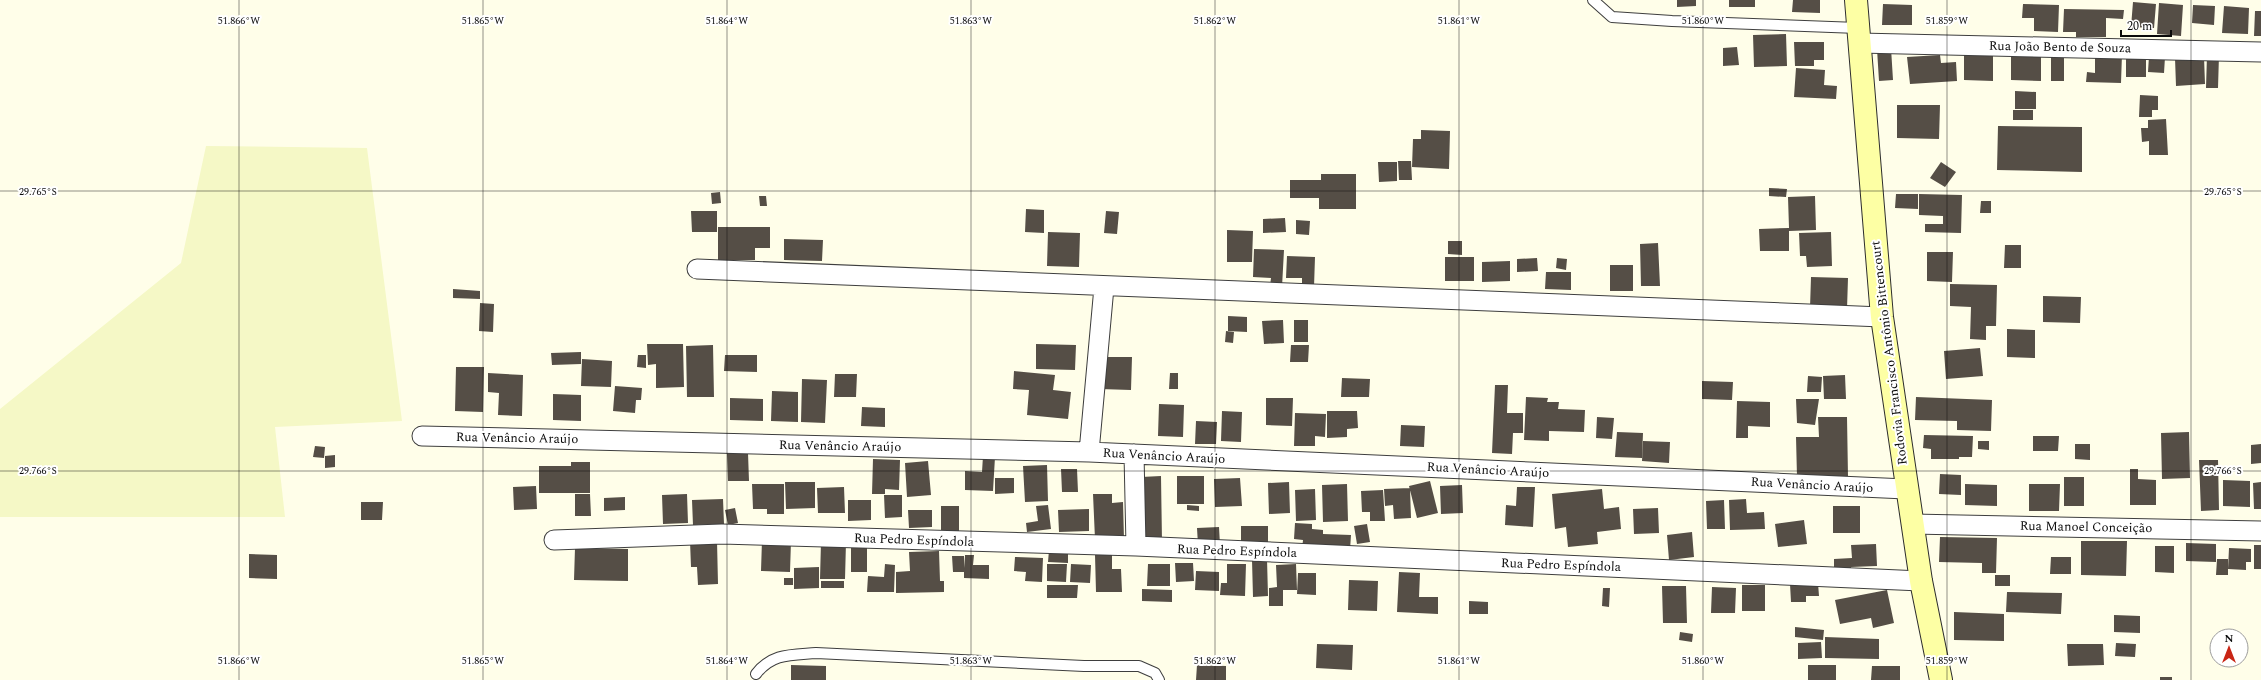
<svg xmlns="http://www.w3.org/2000/svg" width="2261" height="680" font-family="Spectral,serif">
  <rect width="100%" height="100%" fill="#fffee9"/>
  <path fill="#f5f8c6" d="M206,146l161,2 35,273 -127,6 10,90h-285v-108l181,-146z"/>
  <path fill="#554e46" d="M1677,0h19v6l-19,1z
    M1729,0h26v7h-26z
    M1793,0h27v13l-28,-1z
    M2133,2l23,2 -2,24 -23,-1z
    M2159,3l24,2 -2,31 -24,-2z
    M1883,4l29,1v20h-30z
    M2023,4l36,1 -1,27 -24,-1v-13h-12z
    M2193,5l22,1 -1,19 -22,-2z
    M2224,6l25,2 -1,26 -26,-1z
    M2064,9l60,1 -1,9 -17,-1v19h-30v-5h-13z
    M2255,11h6v25h-7z
    M1786,34l1,32 -33,1 -1,-32z
    M1794,42h30v18h-10v6h-19z
    M1737,47l2,18 -16,1v-18z
    M1891,48l2,32 -14,1 -2,-32z
    M1964,50l29,1v30l-29,-1z
    M2095,53l27,1 -1,29 -35,-1 1,-10 8,1z
    M1940,55l1,8 15,-1 1,19 -47,3 -3,-27z
    M2011,55l30,1v25l-30,-1z
    M2207,55h12l-1,33h-12z
    M2051,56h13v25h-13z
    M2126,56l20,1v20h-20z
    M2149,56l16,1 -1,16 -16,-1z
    M2204,57l1,27 -29,2 -1,-28z
    M1796,68l29,2 -1,15 13,1 -1,13 -42,-2z
    M2015,91l21,1v17h-21z
    M2140,95l18,1v14h-6v7h-13z
    M1897,105h43l-1,34 -42,-1z
    M2013,110h20v10h-20z
    M2166,119l2,36h-19v-14l-7,1 -1,-14h7v-8z
    M1998,126l84,1v45l-85,-2z
    M1421,130l29,1 -1,38 -37,-2 1,-28h8z
    M1398,161h13l1,19h-13z
    M1378,162h19v19l-18,1z
    M1941,162l15,10 -11,15 -15,-9z
    M1321,174h35v35h-37v-11h-29v-18h31z
    M1769,188l18,1 -1,8 -17,-1z
    M720,192l1,11 -9,1 -1,-11z
    M1896,194h22v15l-23,-1z
    M1919,194l43,1 -1,38 -36,-1v-8h18v-8l-24,-1z
    M759,196h7l1,10h-7z
    M1815,196l1,34 -27,1v20h-29l-1,-22 30,-1 -1,-31z
    M1981,201h10v12h-11z
    M1026,209l18,1v23l-19,-1z
    M691,211h26v21h-25z
    M1106,211l13,1 -2,22 -13,-1z
    M1285,218l1,14 -23,1v-14z
    M1296,220l14,1 -1,14 -13,-1z
    M718,227h52v21h-15v12h-37z
    M1227,230l26,1 -1,31h-25z
    M1048,232l32,1 -1,34 -32,-1z
    M1831,232l1,34 -25,1 -1,-11h-6l-1,-23z
    M784,239l39,1 -1,21 -38,-1z
    M1448,241h14v14l-14,-1z
    M1658,243l2,43h-19l-1,-42z
    M2005,245h16v23h-17z
    M1254,249l30,1 -2,37 -12,-1 1,-8 -18,-1z
    M1927,252h26l-1,30 -25,-1z
    M1287,256l28,1 -1,30h-12v-9h-16z
    M1445,257h29v24h-29z
    M1537,258l1,13 -21,1v-13z
    M1557,258l10,1 -1,11 -10,-2z
    M1510,261v20l-28,1v-20z
    M1610,265h23v26h-23z
    M1546,272h25v18l-26,-1z
    M1811,277l37,1 -1,31 -37,-1z
    M1950,284l47,1 -1,41h-10v14l-16,-1 1,-32 -21,-1z
    M453,289l27,2v8l-27,-1z
    M2043,296l38,1 -1,26 -37,-1z
    M480,303l14,1 -1,28 -14,-1z
    M1228,316l19,1v15l-19,-1z
    M1283,320l1,23 -20,1 -2,-23z
    M1294,320h14v22h-14z
    M2007,329l28,1v28l-28,-1z
    M1226,331l8,1 -1,11 -8,-1z
    M647,344h36l1,43 -28,1v-24l-8,1z
    M1036,344l40,1 -1,25 -39,-1z
    M713,345l1,52h-27l-1,-51z
    M1291,345h18l-1,17h-18z
    M1980,348l3,28 -37,3 -2,-28z
    M581,352v12l-29,1 -1,-12z
    M638,355h8v13l-9,-1z
    M725,355h32v17l-33,-1z
    M1101,357h31l-1,33 -31,-1z
    M582,359l30,2 -1,26 -30,-1z
    M456,367h28l-1,45 -28,-1z
    M1014,371l41,4 -2,15 18,2 -3,27 -41,-4 2,-25 -16,-1z
    M488,373l35,2 -1,41 -24,-1 1,-22 -11,-1z
    M1170,373h8v16h-9z
    M835,374h22l-1,23h-22z
    M1845,375l1,24h-22l-1,-23z
    M1808,376l14,1 -1,15h-14z
    M1342,378l28,1 -1,18h-28z
    M802,379l25,1 -2,43 -24,-1z
    M1702,381l31,1 -1,18 -30,-1z
    M1495,385h13l-1,28h16v20h-10l-1,21 -20,-1z
    M615,386l27,2 -1,12h-5l-1,13 -22,-2z
    M772,391l26,1v30l-27,-1z
    M553,394l28,1v26l-28,-1z
    M1526,397l22,1 -1,4h12l-1,7 27,1 -1,22 -35,-1v10l-25,-1z
    M1916,397l76,3 -1,31 -34,-1v-9l-42,-1z
    M730,398l33,1v22l-33,-1z
    M1266,398h27l-1,28 -26,-1z
    M1796,399h23l-4,26 -18,-2z
    M1737,401l33,1v25l-22,-1v12h-12z
    M1159,404l25,1 -1,32 -25,-1z
    M862,407l23,1v19l-24,-1z
    M1222,411l20,1 -1,30 -20,-1z
    M1327,411h30l1,17 -11,1v8l-20,1z
    M1295,413l31,1 -1,23 -10,-1v10h-21z
    M1597,417l17,1 -2,21 -16,-1z
    M1818,417h29l1,60h-51l-1,-40h23z
    M1196,421l21,1 -1,22h-21z
    M1401,425l24,1 -1,21 -24,-1z
    M1617,432l26,1 -1,25 -27,-1z
    M2189,432l1,46 -28,1 -1,-46z
    M1924,435l49,1 -1,21h-13v2h-28v-10l-8,-1z
    M2033,436h26l-1,15h-25z
    M1643,441l27,1 -1,21 -27,-2z
    M1978,441h11v9l-11,-1z
    M2075,444h15v16l-15,-1z
    M2261,444v19l-10,1v-19z
    M315,446l10,1 -1,11 -11,-1z
    M727,453h21l1,28h-21z
    M335,455v12l-10,1v-12z
    M983,456l12,1 -2,34 -28,-1v-19l17,1z
    M873,459l27,1 -1,30 -14,-1v5h-13z
    M2199,460h19l1,50 -18,1z
    M928,461l3,34 -24,2 -2,-34z
    M571,462h19v31h-51v-27h32z
    M1047,465l1,36 -23,1 -2,-36z
    M1061,469h16l1,23h-16z
    M2130,469h8v10l18,1v25h-26z
    M1940,474l21,1v20l-22,-1z
    M1161,476l1,66 -20,1 -1,-66z
    M1177,476h27v28h-27z
    M2064,477h20v29h-20z
    M995,478h19v15l-19,1z
    M1240,478l2,28 -27,1 -1,-28z
    M2223,480l27,1v26l-27,-1z
    M1430,481l8,32 -21,5 -8,-32z
    M785,482h30v26l-29,1z
    M1289,482l1,31 -21,1 -1,-31z
    M2261,482v27h-7l-1,-26z
    M752,484h32v30h-17v-5h-14z
    M1347,484l1,37 -25,1 -1,-37z
    M1965,484l32,1v21l-32,-1z
    M2029,484h31l-1,27h-30z
    M1462,485l1,28 -22,1 -1,-28z
    M536,486l1,23 -23,1 -1,-23z
    M844,487l1,26h-27l-1,-25z
    M1517,487h18l-2,40 -28,-2 1,-20 10,1z
    M1410,488l1,30 -17,1 -1,-14 -8,1 -1,-17z
    M1315,489l1,31 -20,1 -1,-31z
    M1602,489l2,20 15,-2 2,22 -24,3 1,12 -30,3 -2,-20 -11,2 -3,-35z
    M1383,490l2,31h-15v-9h-8l-1,-21z
    M575,494h15l1,22h-16z
    M687,494l1,29 -25,1 -1,-29z
    M1093,494h19v9l11,-1 1,37h-29z
    M884,495h18v22l-17,1z
    M625,497v13l-21,1v-13z
    M723,499l1,25 -31,1 -1,-25z
    M1746,499l1,14 17,-1 1,17 -35,1 -1,-30z
    M848,500h23v20l-23,1z
    M1724,500l1,29h-18l-1,-28z
    M361,502h22l-1,18h-21z
    M1048,505l3,24 -24,3 -1,-9 12,-2 -2,-15z
    M1187,505l12,1v5l-12,-1z
    M941,506h18v25h-18z
    M1833,506h27v27h-27z
    M735,508l3,15 -10,2 -3,-15z
    M1658,508l1,25 -25,1 -1,-25z
    M1089,509v22l-30,1 -1,-22z
    M908,510h24v17l-23,1z
    M1804,520l3,24 -29,3 -3,-23z
    M1295,523l17,1v5l11,1v4l28,1 -1,15 -48,-1 1,-9 -9,-1z
    M1367,524l3,18 -13,2 -3,-18z
    M1241,526h27v19h-27z
    M1219,527l1,18h-22l-1,-17z
    M1692,532l2,25 -25,3 -2,-25z
    M1940,537l57,1 -1,35h-14v-10l-43,-1z
    M762,540l29,1 -1,31 -29,-1z
    M690,541h27l1,43 -20,1 -1,-18h-6z
    M2081,541h46l-1,35 -45,-1z
    M821,542h25l-1,37h-25z
    M2186,543l30,1v18l-30,-1z
    M1876,544l1,22 -26,1v6l-17,1v-15l18,-1 -1,-13z
    M867,545v27h-16v-26z
    M2254,545h7v24h-7z
    M2155,546h19v27l-19,-1z
    M575,548l53,1v32l-54,-1z
    M2229,548l22,1v13h-5v8l-18,-1z
    M1049,550l19,1v12l-20,-1z
    M939,551l1,30h4v11l-48,1v-21l14,-1 -1,-19z
    M249,554l28,1v24l-28,-1z
    M965,555h9l-1,10h16v14l-25,-1v-6h-11l-1,-16h12l1,12z
    M1095,555h17v14h9l1,23h-26z
    M1015,557l28,1 -1,24 -17,-1 1,-9 -12,-1z
    M2051,557h20v17h-21z
    M1267,559l1,37 -15,1 -1,-37z
    M2217,559h11v16h-12z
    M1175,563h18l1,18 -18,1z
    M885,564l10,1 -1,27h-27l1,-16 16,1z
    M1047,564h20l-1,18 -19,-1z
    M1071,564l20,1 -1,18 -20,-1z
    M1148,564h22v22h-23z
    M1227,564h19l-1,32 -25,-1 1,-12h6z
    M1296,564l1,26h-14v16h-14v-18l8,-1 -1,-22z
    M819,567v21l-25,1v-21z
    M1196,571l23,1v19l-24,-1z
    M1399,572l21,1 -1,24h19v17l-41,-2z
    M1298,573h18v22l-19,-1z
    M1995,575h15v11h-15z
    M784,578h9v7h-9z
    M1349,580l29,1 -1,30 -29,-1z
    M821,581h23v7h-23z
    M1818,583l1,13h-13v6h-15l-1,-18z
    M1047,585h31l-1,13h-30z
    M1742,585h23v26h-23z
    M1662,586h24l1,37h-24z
    M1712,587l24,1 -1,25h-24z
    M1603,588h7l-1,19 -7,-1z
    M1142,589l30,1v12l-30,-1z
    M1887,590l7,33 -21,5 -2,-10 -31,6 -5,-24z
    M2007,592l55,1 -1,21 -55,-2z
    M1469,601l19,1v12h-19z
    M1954,612l50,2v27l-50,-1z
    M2114,615l26,1v17l-26,-1z
    M1795,627l29,3 -1,10 -28,-3z
    M1680,632l13,2 -1,8 -13,-2z
    M1825,637l54,2v20l-54,-1z
    M1821,642l1,16 -24,1v-16z
    M2116,643l20,1 -1,13 -20,-1z
    M1317,644l36,1 -1,25 -36,-2z
    M2067,644h36l1,21 -36,1z
    M791,665l35,1v14h-35z
    M1197,665l29,1v14h-30z
    M1808,665h28v15h-28z
    M1872,666h28v14h-29z
    M2160,677h12v3h-12z"/>
  <g fill="none" stroke-linecap="round" stroke-linejoin="round">
    <defs>
      <path id="lane" d="M1593,0l19,17 60,4 186,7
        M756,674c16,-21 35,-19 60,-21l268,13h55l16,7 4,7"/>
      <path id="street" d="M1859,43l402,9
        M697,269l1185,48
        M422,436l667,16 817,37
        M1089,452l15,-165
        M1134,454l2,92
        M1912,524l349,7
        M554,540l168,-6 414,12 785,35"/>
      <path id="secondary" d="M1856,0l26,317 39,264 20,99"/>
    </defs>
    <use href="#lane" stroke="#3e3e3e" stroke-width="12"/>
    <use href="#street" stroke="#3e3e3e" stroke-width="21"/>
    <use href="#secondary" stroke="#2d2d2d" stroke-width="24"/>
    <use href="#lane" stroke="#fff" stroke-width="10"/>
    <use href="#street" stroke="#fff" stroke-width="19"/>
    <use href="#secondary" stroke="#fdffa4" stroke-width="22"/>
  </g>
  <path fill="none" stroke="#0b0b0b" stroke-width="1" stroke-opacity="0.45" d="M239,0v680M483,0v680M727,0v680M971,0v680M1215,0v680M1459,0v680M1703,0v680M1947,0v680M2191,0v680M0,191h2261M0,471h2261"/>
  <g text-anchor="middle" dominant-baseline="central" stroke-width="4" stroke-linejoin="round" paint-order="stroke">
    <g font-size="13" fill="#0b0b0b" stroke="#fff">
      <text transform="translate(2060 47) rotate(1)">Rua João Bento de Souza</text>
      <text transform="translate(1889 353) rotate(-97)">Rodovia Francisco Antônio Bittencourt</text>
      <text transform="translate(517 438) rotate(1)">Rua Venâncio Araújo</text>
      <text transform="translate(840 446) rotate(1)">Rua Venâncio Araújo</text>
      <text transform="translate(1164 456) rotate(3)">Rua Venâncio Araújo</text>
      <text transform="translate(1488 470) rotate(3)">Rua Venâncio Araújo</text>
      <text transform="translate(1812 485) rotate(3)">Rua Venâncio Araújo</text>
      <text transform="translate(2086 527) rotate(1)">Rua Manoel Conceição</text>
      <text transform="translate(914 540) rotate(2)">Rua Pedro Espíndola</text>
      <text transform="translate(1237 551) rotate(2)">Rua Pedro Espíndola</text>
      <text transform="translate(1561 565) rotate(2)">Rua Pedro Espíndola</text>
    </g>
  </g>
  <g font-size="10" text-anchor="middle" fill="#0b0b0b" stroke="#fff" stroke-width="4" stroke-linejoin="round" paint-order="stroke">
    <text x="239" y="24">51.866°W</text>
    <text x="483" y="24">51.865°W</text>
    <text x="727" y="24">51.864°W</text>
    <text x="971" y="24">51.863°W</text>
    <text x="1215" y="24">51.862°W</text>
    <text x="1459" y="24">51.861°W</text>
    <text x="1703" y="24">51.860°W</text>
    <text x="1947" y="24">51.859°W</text>
    <text x="38" y="195">29.765°S</text>
    <text x="2223" y="195">29.765°S</text>
    <text x="38" y="474">29.766°S</text>
    <text x="2223" y="474">29.766°S</text>
    <text x="239" y="664">51.866°W</text>
    <text x="483" y="664">51.865°W</text>
    <text x="727" y="664">51.864°W</text>
    <text x="971" y="664">51.863°W</text>
    <text x="1215" y="664">51.862°W</text>
    <text x="1459" y="664">51.861°W</text>
    <text x="1703" y="664">51.860°W</text>
    <text x="1947" y="664">51.859°W</text>
  </g>
  <g transform="translate(2229 648)"><circle r="19" fill="#ffffff" stroke="#9d9d9d"/>
  <path d="M0-3L7 15L0 10L-7 15Z" fill="#c92515"/>
  <text y="-6" font-size="11" font-weight="bold" text-anchor="middle" fill="#0b0b0b">N</text>
  </g>
  <path d="M2121 30v6h50v-6" fill="none" stroke="#0b0b0b" stroke-width="2"/>
  <text x="2127" y="30" font-size="12" fill="#0b0b0b" stroke="#ffffff" stroke-width="3" paint-order="stroke">20 m</text>
</svg>
